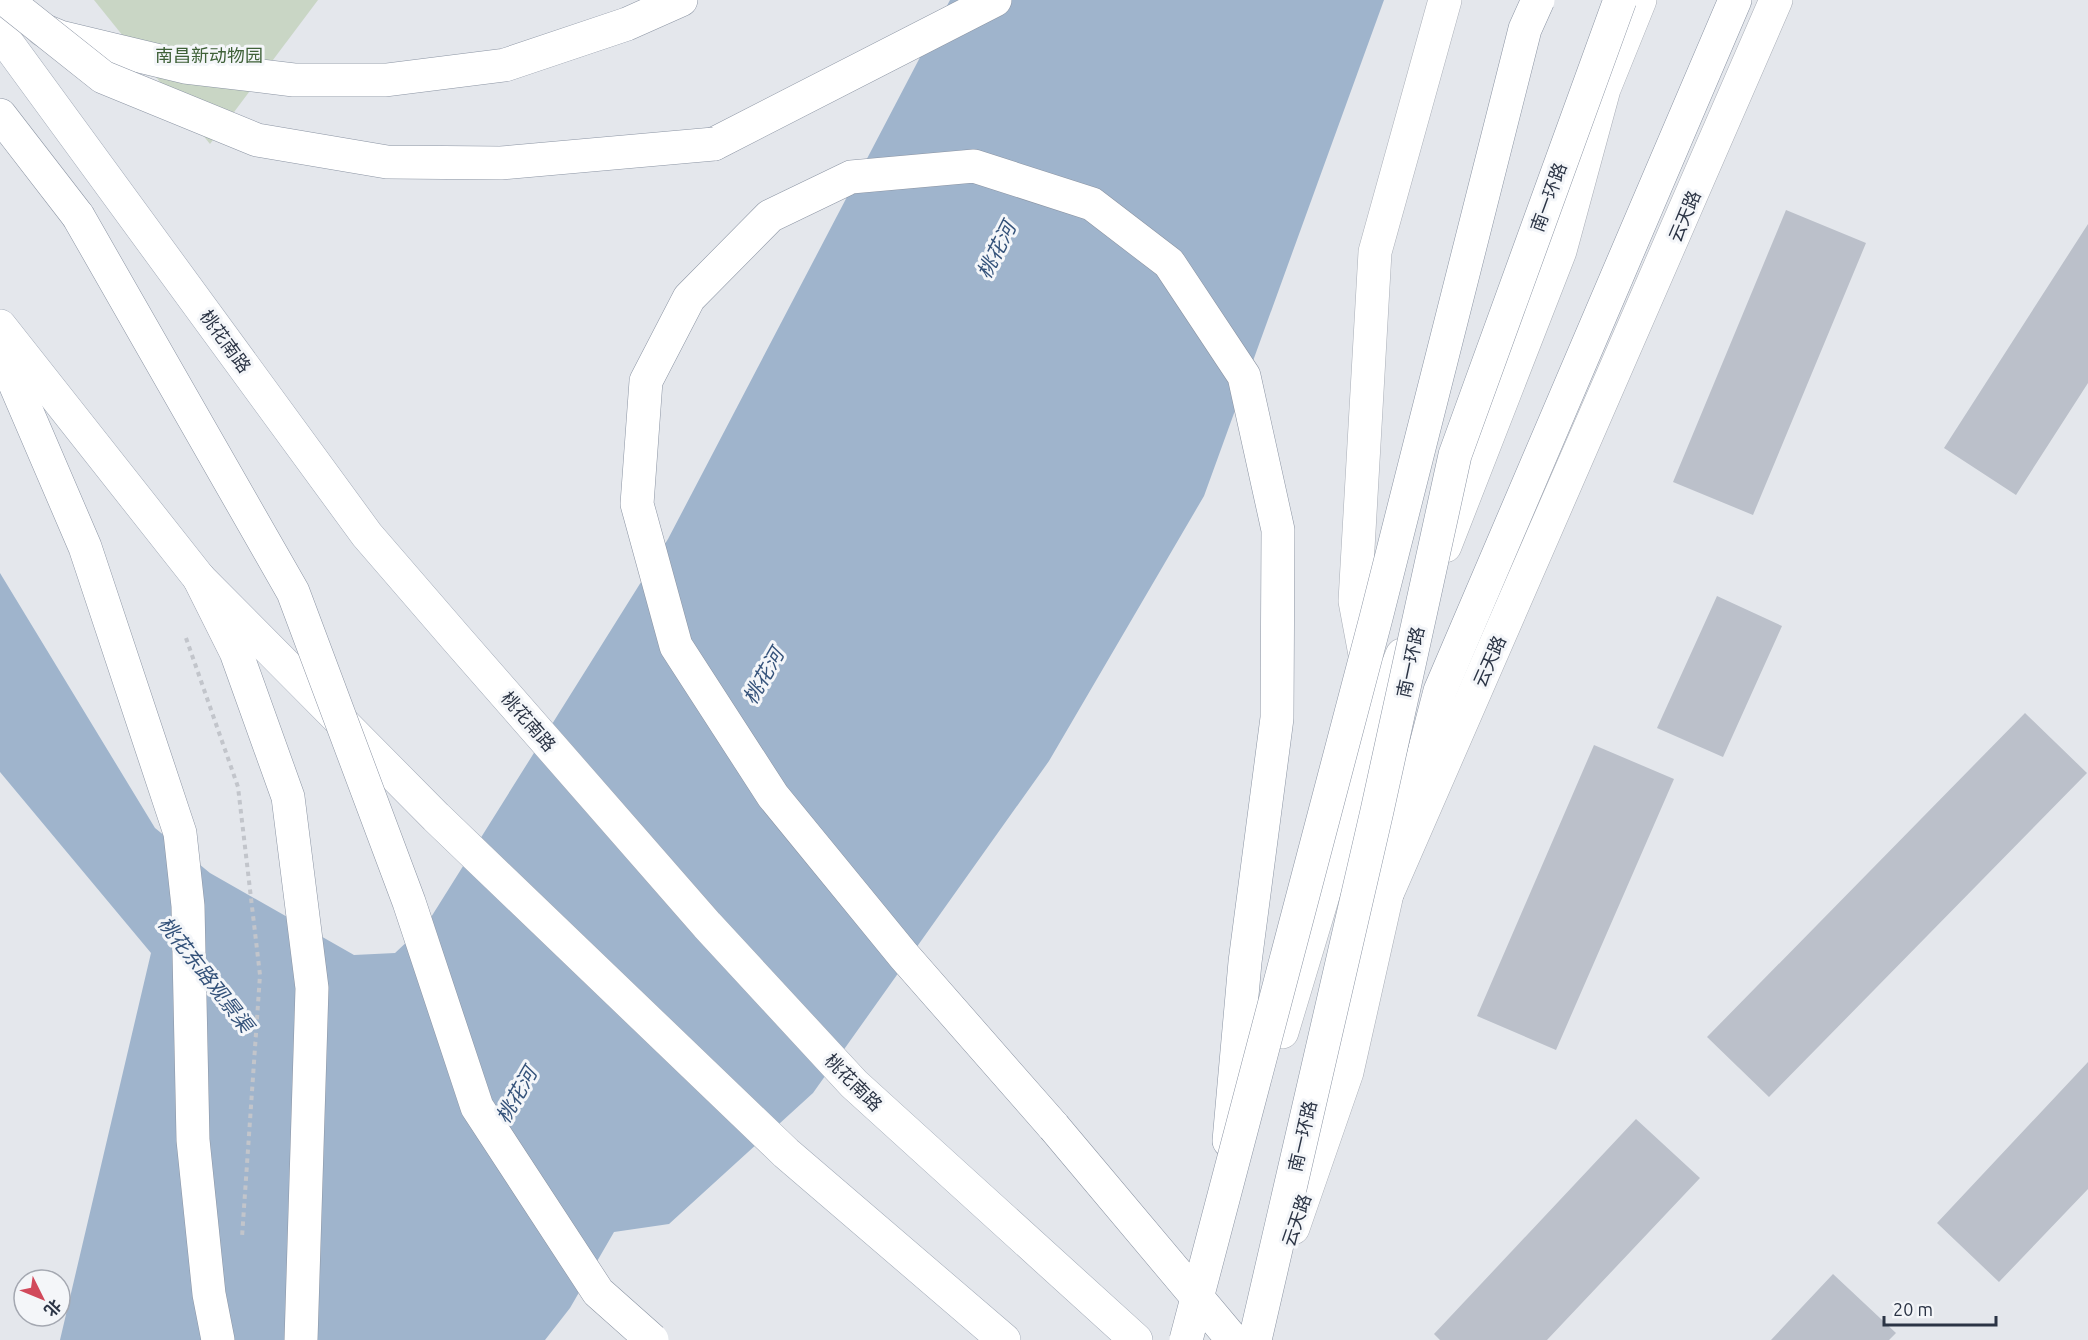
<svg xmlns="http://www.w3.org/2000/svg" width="2088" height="1340" font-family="Ubuntu,'Noto Sans SC',sans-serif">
  <rect width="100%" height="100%" fill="#e4e7ec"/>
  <path fill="#c9d6c5" d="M94,0h224l-108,144z"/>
  <path fill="#9fb4cc" d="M950,0h434l-180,496 -155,265 -236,332 -144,131 -55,8 -44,76 -25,32h-485l91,-387 -151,-181v-199l155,255 55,45 144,82 41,-2 33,-31 240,-383z"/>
  <path fill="#bbc0ca" d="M1786,210l80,33 -113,272 -80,-33z
    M2088,224v159l-72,112 -72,-47z
    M1717,596l65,30 -59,131 -66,-29z
    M2025,713l62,60 -318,324 -62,-60z
    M1594,745l80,34 -118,271 -79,-34z
    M2088,1062v127l-89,93 -62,-59z
    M1636,1119l64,59 -153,162h-107l-6,-6z
    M1833,1274l63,59 -7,7h-118z"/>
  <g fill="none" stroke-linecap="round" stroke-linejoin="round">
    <defs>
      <path id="secondary" d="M1445,546l115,-295 44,-162 36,-89
        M1367,665l-12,-64 20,-349 70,-252
        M1282,1032l95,-316 25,-61
        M1293,1228l54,-156 40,-178 389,-894"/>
      <path id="primary" d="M0,33l367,502 89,103 251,287 147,159 282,256
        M0,326l199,252 237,239 350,336 218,187"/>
      <path id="trunk" d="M43,30l17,7 125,30 109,13h92l119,-15 122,-41 54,-24
        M0,115l78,101
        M714,144l281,-144
        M0,349l85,198 95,286 8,73 5,234 16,154 9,46
        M199,578l37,74 52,145 24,191 -11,352
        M1387,894l53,-203 295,-691
        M1054,1127l-150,-171 -131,-160 -97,-150 -39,-142 9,-123 43,-83 81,-82 81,-39 123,-11 118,38 77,59 75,113 34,154 -1,188 -32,244 -16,179"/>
    </defs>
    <use href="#secondary" stroke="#a9aeb7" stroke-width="34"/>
    <use href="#primary" stroke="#a3abb8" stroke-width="34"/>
    <use href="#trunk" stroke="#8b94a3" stroke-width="34"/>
    <path stroke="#c2c5cb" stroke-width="4" stroke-dasharray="4.5 4.5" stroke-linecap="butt" d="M186,638l52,149 22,188 -18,262"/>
    <use href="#secondary" stroke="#fff" stroke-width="33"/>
    <use href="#primary" stroke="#fff" stroke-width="33"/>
    <use href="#trunk" stroke="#fff" stroke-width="33"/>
    <defs>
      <path id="trunk-bridge" d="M6,0l97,77 154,63 130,22 114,1 213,-19
        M78,216l215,376 116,310 68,205 121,185 54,48
        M1054,1127l179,213
        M1186,1340l190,-722 149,-589 13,-29
        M1255,1340l122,-529 78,-356 165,-455"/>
    </defs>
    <use href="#trunk-bridge" stroke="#8b94a3" stroke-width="34" stroke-linecap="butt"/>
    <use href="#trunk-bridge" stroke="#fff" stroke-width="33"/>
  </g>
  <g text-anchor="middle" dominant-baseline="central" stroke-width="6" stroke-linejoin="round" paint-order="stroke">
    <g font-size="18" fill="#3f6138" stroke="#f4f6f9">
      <text x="209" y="55">南昌新动物园</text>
    </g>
    <g font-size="18" fill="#2b3445" stroke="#f4f6f9">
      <text transform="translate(1548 197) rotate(-70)">南一环路</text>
      <text transform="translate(1684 216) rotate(-67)">云天路</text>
      <text transform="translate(226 341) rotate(54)">桃花南路</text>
      <text transform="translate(1489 661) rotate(-66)">云天路</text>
      <text transform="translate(1410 662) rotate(-78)">南一环路</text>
      <text transform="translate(529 721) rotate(49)">桃花南路</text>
      <text transform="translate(854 1082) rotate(45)">桃花南路</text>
      <text transform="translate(1302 1136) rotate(-77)">南一环路</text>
      <text transform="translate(1296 1220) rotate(-71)">云天路</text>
    </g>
    <g font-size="20" font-style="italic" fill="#34527a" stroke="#f4f6f9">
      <text transform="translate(996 250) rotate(-63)">桃花河</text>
      <text transform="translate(763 676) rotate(-60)">桃花河</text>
      <text transform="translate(206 974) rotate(52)">桃花东路观景渠</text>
      <text transform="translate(516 1095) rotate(-60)">桃花河</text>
    </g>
  </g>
  <g transform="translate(42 1298) rotate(133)"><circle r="28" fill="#f4f6f9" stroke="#a4a8b1" stroke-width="1.5"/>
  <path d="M0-4.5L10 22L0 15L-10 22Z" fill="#d1495b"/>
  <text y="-9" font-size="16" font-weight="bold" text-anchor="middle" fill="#2b3445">北</text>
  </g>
  <path d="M1884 1316v9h112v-9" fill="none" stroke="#2b3445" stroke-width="3"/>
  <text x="1893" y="1316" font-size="18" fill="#2b3445" stroke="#f4f6f9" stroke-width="4.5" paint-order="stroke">20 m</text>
</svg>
